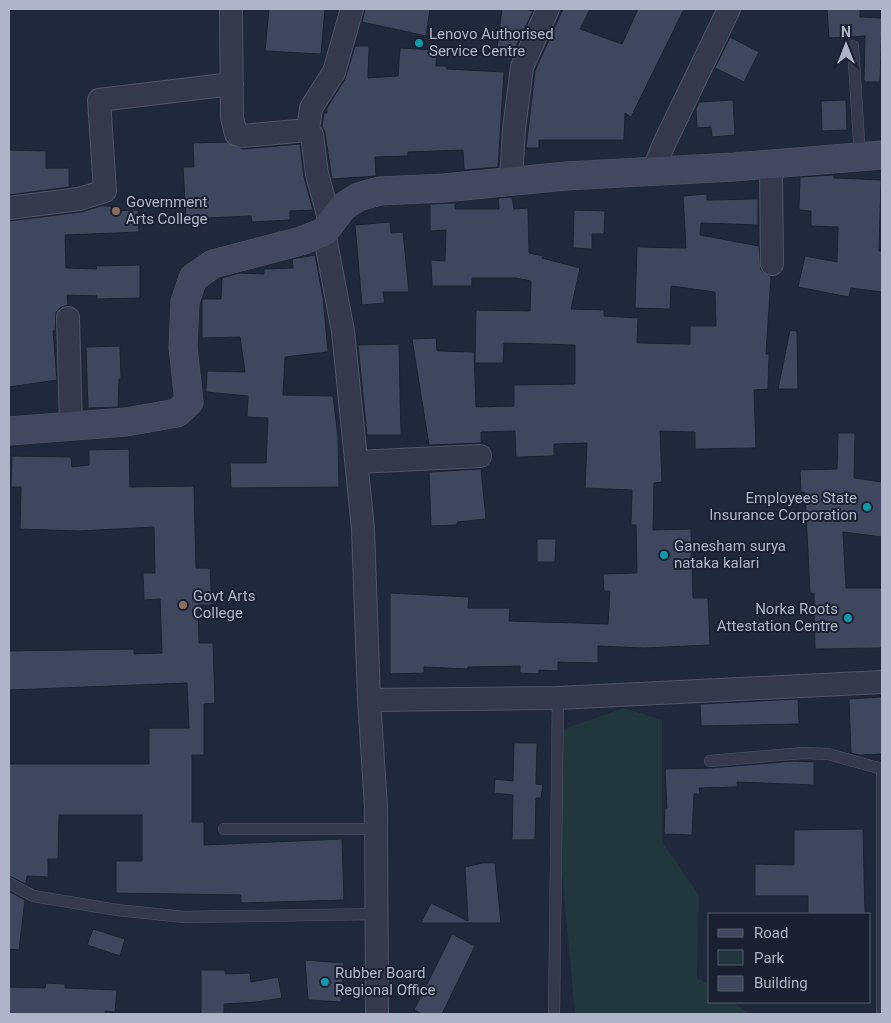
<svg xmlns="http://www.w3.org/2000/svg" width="891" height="1023" font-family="Roboto,sans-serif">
  <rect width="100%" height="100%" fill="#20283c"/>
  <path fill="#22363d" d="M624,708l38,12v122l37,53 -2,83 13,8v16h23l16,12h-174l-16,-174 5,-111z"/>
  <path fill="#3e475e" stroke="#1b2232" d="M269,9h56l-4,45 -56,-3z
    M365,9h65l-4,27 -64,-14z
    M502,9h23l8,2 -18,38 -18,-2z
    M563,9h27l-10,20 42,15 16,-35h46l-53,108 -6,-4 -1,27h-85v8h-13l9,-77z
    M827,9h33v8l22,1 -2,64h-16l1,-46 -36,2z
    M730,37l29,15 -15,30 -29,-14z
    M355,46h14l-1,32 30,-2 2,-28 37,2 -1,16h10l1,3 57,3 -6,95 -34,3 -1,-20 -55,2v4l-33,1 1,19 -44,3 -7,-46 -3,-7 2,-13h3v-5l18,-29z
    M733,100l2,35 -23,2 -1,-10 -14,1 -1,-19 3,-7z
    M846,100l1,30 -25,1 -1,-30z
    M226,142l17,7 57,-5 4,33 9,33 -23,1v9l-38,2 -1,-6 -65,3 -3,-52h11l-1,-24z
    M9,150l37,1v17h23v19l-60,8z
    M834,175v3l47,2 -2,71h3v41l-31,-4 -2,9 -51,-10 7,-31 32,6 1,-35 -27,-1v-15l-12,-1 1,-33z
    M707,194v6l51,-1v26l-57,-2 -1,12 59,11 2,24 10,7 -5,77h3l-1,35 -14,1 2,58 -61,1v-17l-35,-1 2,51 -8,1 -1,47 38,-1 2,69h15l2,47 -66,3 -46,-2v17l-40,-1v9l-19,-1v4l-19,-1v-7l-52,1v2l-44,-2v6l-34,1v-81l79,4 -1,11h42l-1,13 99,3 2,-33h-6l-1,-17 34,-1 -1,-48h-5l1,-35 -47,-2 2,-45 -33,1v12l-38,1 -1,-26 -34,1v11l-52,2 -17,-106 24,-1 1,13 37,1 2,55 38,-1v-21l61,-1v-39l-71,-2 -1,20h-28l1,-53 54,1 1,-30 -15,-3h-44v8h-40l-1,-26 14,1 1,-31 -16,1v-27l25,-1v6h44l-1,-11 14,-1 2,12 14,-1 1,45 14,3 -1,2 38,10 -9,41 33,1v6l34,2 -1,25 53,1v-18h26l-1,-34 -44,-6 -1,23 -35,-1 2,-61 49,1 -3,-52z
    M101,206h10l1,5 26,-1 1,22 -74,3 1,33 31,1 -1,-3 44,-1v33l-43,1v-3l-30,-1 1,10 -7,2 -5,5 -1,19h-2l4,49 -48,7v-166l72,-9z
    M574,210l31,1 -1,23h-12v15l-19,-1z
    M390,222l1,11 12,-1 6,60h-26l2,11 -23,2 -7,-80z
    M315,255l8,43 5,54 -43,5 -2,38 50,1 5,41 1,50 -108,1 -1,-25h36l2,-45 -21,-1 1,-21 -42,-4 1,-21 38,1 -5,-35 -38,1v-39h19l1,-21 17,-5 25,1v-5l29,-1 -1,-9z
    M790,330l7,1 1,58h-20z
    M399,344l2,91h-34l-9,-90z
    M120,346l1,33h-2l-1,28 -30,1 -2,-61z
    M838,433h17l-1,45 28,4v55l-39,-5 3,56h36v60l-67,1 -1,-56h-4l-5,-101h-4l-1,-22 37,-1z
    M129,449l1,38 64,-1 2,82h14l2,37h-14l1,38h14l2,60 -11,1v51h-12v67h12v23l138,-6 2,61 -103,3v-8l-125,-2v-32h26v-46h-83l-1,44h-10v18l-21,-1 -1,8 -17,-8v-112h140v-36h40l-2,-45 -178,7v-39l125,-2v5l28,-1 -2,-54 -16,1 -1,-27h12l-1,-46 -75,4 -59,-2 1,-42h-10l1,-31 59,1 1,10 17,-2v-15z
    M481,469l5,50 -29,3v3l-26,1 -2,-54z
    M537,539h19l-1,23h-18z
    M882,697v57l-23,1 -8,-2 -2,-54z
    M798,699l1,25 -98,2 -1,-22z
    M514,743h23l-1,41 7,1 -2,13h-5l-1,42h-23l1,-45 -19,-2 1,-14 18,2z
    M794,761l20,1v23l-77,-3v5l-38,1 1,6h-6l-2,41 -28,-1 1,-26h2l-2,-39 46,-1z
    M863,829l2,85h-57v-18h-53v-32l39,1v-35z
    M482,863h13l6,60h-80l10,-20 37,18 -3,-54z
    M9,891l16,9 -6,50 -10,-1z
    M93,929l32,10 -5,17 -33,-11z
    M452,934l23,12 -33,68h-20l-8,-4z
    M305,960l39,3 -3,39 -33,-2z
    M201,970h24v4l25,-1 1,9 27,-5 4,21 -25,4 -33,2v10h-23z
    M46,983l19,1v4l52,2 -2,22 -10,-1v3h-96v-27l36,1z"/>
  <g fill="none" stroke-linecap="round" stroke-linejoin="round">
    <defs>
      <path id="lane" d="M853,46l7,111
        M710,761l93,-8 25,1 54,15
        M882,769v245
        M224,829h152
        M9,883l24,13 84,14 67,7 192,-3
        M554,1014l4,-316"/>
      <path id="street" d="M231,9l1,108 4,17 6,2 66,-6
        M771,164l1,100
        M653,171l11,-27 65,-135
        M511,182l3,-53 8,-62 26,-58
        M9,208l70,-9 26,-8 -6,-91 133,-16
        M330,222l-13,-48 -5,-39 -4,-5 3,-22 23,-36 18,-63
        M324,232l19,99 20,198 6,171 7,106 1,208
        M68,318l3,108
        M357,462l123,-6
        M369,700l189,-2 324,-16"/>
      <path id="secondary" d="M9,431l117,-9 51,-9 12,-11 -6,-55 2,-45 8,-24 20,-14 88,-23 23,-9 19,-25 15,-10 22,-6 64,-3 122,-12 168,-9 148,-12"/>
    </defs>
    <use href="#lane" stroke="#4f5567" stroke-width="12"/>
    <use href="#street" stroke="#4f5567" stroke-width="24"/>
    <use href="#secondary" stroke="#4f5567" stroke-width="29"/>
    <use href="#lane" stroke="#343a4c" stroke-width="11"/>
    <use href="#street" stroke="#343a4c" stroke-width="22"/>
    <use href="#secondary" stroke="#41485f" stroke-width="28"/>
  </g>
  <g fill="#0f9aa8" stroke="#192030" stroke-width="2">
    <circle cx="419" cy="43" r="5"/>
    <circle cx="867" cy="507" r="5"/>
    <circle cx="664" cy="555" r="5"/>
    <circle cx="848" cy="618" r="5"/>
    <circle cx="325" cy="982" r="5"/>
  </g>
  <g fill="#8d6e63" stroke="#192030" stroke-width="2">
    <circle cx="116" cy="211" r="5"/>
    <circle cx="183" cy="605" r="5"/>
  </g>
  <g text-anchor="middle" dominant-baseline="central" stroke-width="4" stroke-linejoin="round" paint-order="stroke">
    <g font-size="15" fill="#afb5c8" stroke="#192030" text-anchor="start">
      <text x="429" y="34">Lenovo Authorised<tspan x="429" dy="17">Service Centre</tspan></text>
      <text x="126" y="202">Government<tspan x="126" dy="17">Arts College</tspan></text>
      <text x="857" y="498" text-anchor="end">Employees State<tspan x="857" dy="17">Insurance Corporation</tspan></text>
      <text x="674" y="546">Ganesham surya<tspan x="674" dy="17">nataka kalari</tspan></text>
      <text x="193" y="596">Govt Arts<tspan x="193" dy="17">College</tspan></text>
      <text x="838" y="609" text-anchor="end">Norka Roots<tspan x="838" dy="17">Attestation Centre</tspan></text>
      <text x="335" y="973">Rubber Board<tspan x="335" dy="17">Regional Office</tspan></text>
    </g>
  </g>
  <rect width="891" height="1023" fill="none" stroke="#afb5c8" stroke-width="20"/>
  <rect x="708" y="913" width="162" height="90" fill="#192030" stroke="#555c6d"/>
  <rect x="718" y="929" width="25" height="8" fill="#41485f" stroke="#555c6d"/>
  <text x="754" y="938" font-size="15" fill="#afb5c8">Road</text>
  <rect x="718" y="950" width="25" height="15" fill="#22363d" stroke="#555c6d"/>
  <text x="754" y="963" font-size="15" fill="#afb5c8">Park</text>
  <rect x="718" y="976" width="25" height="15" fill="#3e475e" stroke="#555c6d"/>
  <text x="754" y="988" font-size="15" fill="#afb5c8">Building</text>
  <g transform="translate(846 45)" stroke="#192030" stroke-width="4" paint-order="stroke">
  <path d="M0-4L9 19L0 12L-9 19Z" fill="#afb5c8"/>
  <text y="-8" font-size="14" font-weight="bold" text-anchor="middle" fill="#afb5c8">N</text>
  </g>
</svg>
